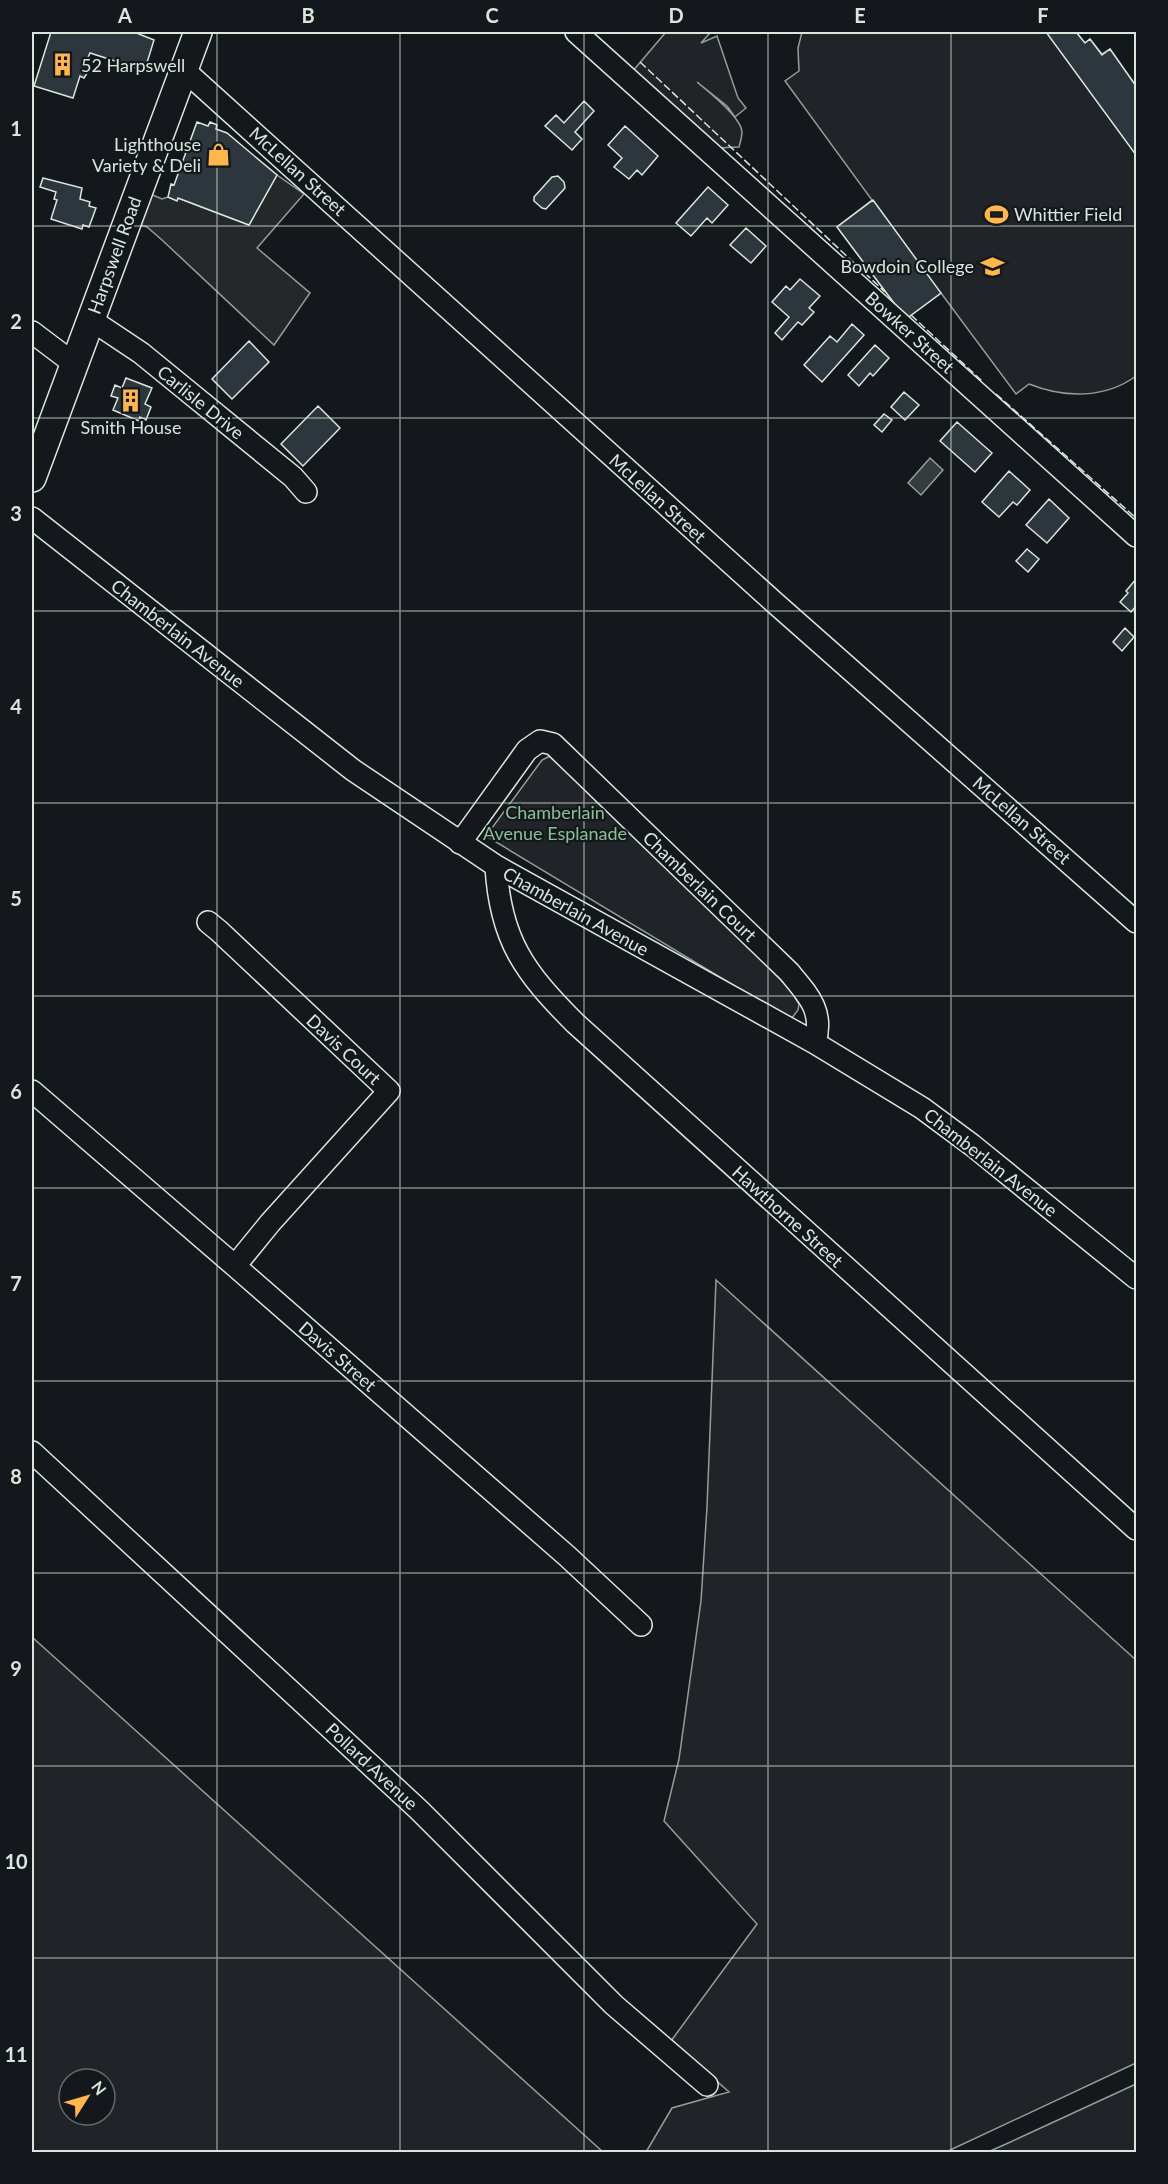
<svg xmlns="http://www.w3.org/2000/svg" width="1168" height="2184" font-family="Lato,sans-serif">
  <rect width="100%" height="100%" fill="#14181c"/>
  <path fill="#202428" stroke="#939e99" stroke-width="1.5" fill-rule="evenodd" d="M666,32h45l-10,11 16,-7 21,62 8,10 -11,9 -8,-11 -30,-24c11,9 45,36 45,50 0,5 -2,11 -3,15l-22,1 -85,-76z
    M802,32h274l9,11 5,-4 12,15 8,-5 26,37v290c-31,23 -72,22 -107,8l-13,10 -75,-101 -35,26 -69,-92 35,-27 -87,-119 14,-10 -1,-23z
    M552,755l229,219 18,30 -1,6 -6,8h-4l-302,-182 56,-76z
    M716,1280l420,380v403l-190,89h-300l26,-44 57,-16 -58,-51 86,-117 -93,-103 15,-62 22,-158 6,-94z
    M32,1637l571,515h-571zM69,2079h36v36h-36z
    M1136,2084v68h-148l18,-8z"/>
  <path fill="#24282b" stroke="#939e99" stroke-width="1.5" d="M277,175l27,19 -47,54 53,45 -36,52 -112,-105 -15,-13 -10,-3 11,-31 14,6 6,-2 9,3 1,-2 71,27z"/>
  <path fill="#363b3e" stroke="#939e99" stroke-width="1.5" d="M930,458l13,12 -22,25 -13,-12z"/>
  <path fill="#2c363c" stroke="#d8e6dc" stroke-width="1.5" d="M51,32h83l20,8 -8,26 -6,-2 -3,4 -47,-15 -5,11 4,6 -5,8 -4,-2 -7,22 -39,-12z
    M1046,32h30l9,11 5,-4 12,16 8,-6 26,37v69z
    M584,101l10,10 -19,21 7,7 -10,11 -27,-24 11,-11 8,8z
    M197,122l11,4 2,-4 7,3 -1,4 11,4 50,42 -28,50 -71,-27 -1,3 -9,-4 3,-13 3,1z
    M625,126l33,30 -16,19 -5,-5 -8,9 -15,-12 8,-9 -14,-13z
    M558,176l6,6 1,6 -19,21 -4,-1 -8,-7v-4l18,-20z
    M43,178l39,10 -2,11 10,3 -1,4 7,2 -7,19 -6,-2 -1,4 -31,-10 6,-19 -3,-1 2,-7 -16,-5z
    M708,187l20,18 -16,18 -5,-5 -16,18 -15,-13z
    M873,200l68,93 -35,26 -69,-92z
    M746,228l20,18 -15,17 -21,-18z
    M800,279l20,17 -11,12 5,4 -12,13 -4,-3 -16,18 -7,-7 14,-16 -17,-15 14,-16 4,4z
    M852,324l12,11 -42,47 -18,-17 26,-29 7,6z
    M249,341l20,21 -37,37 -20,-20z
    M875,345l14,13 -16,18 -3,-3 -11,13 -11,-11z
    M126,378l26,10 -7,16 6,3 -5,13 -6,-3 -1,4 -26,-11 5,-12 -7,-2 4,-11 7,3z
    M904,392l15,13 -14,15 -14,-13z
    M318,406l22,22 -37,38 -22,-22z
    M884,414l8,6 -10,12 -8,-7z
    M957,422l35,31 -17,19 -35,-31z
    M1009,471l21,19 -13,15 -4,-3 -14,15 -17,-15z
    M1049,499l20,19 -22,25 -21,-18z
    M1027,549l12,10 -11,13 -12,-11z
    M1136,579v27l-5,6 -11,-10 8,-9 -2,-2z
    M1125,628l9,9 -12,14 -9,-9z"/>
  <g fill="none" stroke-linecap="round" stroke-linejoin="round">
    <defs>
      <path id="minor" d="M576,32l560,504
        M183,69l592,534 361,319
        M90,319l51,34 152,124 13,15
        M32,332l41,31
        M32,518l321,252 143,96 319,177 107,65 50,37 164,133
        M460,843l67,-93 13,-9 13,3 236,228c20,24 35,39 26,71
        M496,866c4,74 29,107 79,157l561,506
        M208,922l11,9 170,160 -119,132 -35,43
        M32,1091l203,175 332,290 74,69
        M32,1452l387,358 195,195 93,80"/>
      <path id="major" d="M32,478l166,-446"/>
    </defs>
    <use href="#minor" stroke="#d8e6dc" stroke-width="24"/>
    <use href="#major" stroke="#d8e6dc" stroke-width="30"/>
    <use href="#minor" stroke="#14181c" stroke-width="21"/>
    <use href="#major" stroke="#14181c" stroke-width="27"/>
    <path stroke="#d8e6dc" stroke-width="1.5" stroke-dasharray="8 3" stroke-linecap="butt" d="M640,62l245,230
      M911,315l72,67
      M996,394l140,124"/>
  </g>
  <path fill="none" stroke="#d8e6dc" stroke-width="1.5" stroke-opacity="0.55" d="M217,32v2120M400,32v2120M584,32v2120M768,32v2120M951,32v2120M32,226h1104M32,418h1104M32,611h1104M32,803h1104M32,996h1104M32,1188h1104M32,1381h1104M32,1573h1104M32,1766h1104M32,1958h1104"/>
  <defs>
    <symbol id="building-bare" viewBox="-9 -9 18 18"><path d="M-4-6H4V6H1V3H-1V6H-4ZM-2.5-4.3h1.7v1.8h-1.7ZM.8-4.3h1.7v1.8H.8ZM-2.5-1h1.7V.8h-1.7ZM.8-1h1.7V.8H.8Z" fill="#ffb74d" stroke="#14181c" stroke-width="2.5" paint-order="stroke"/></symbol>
    <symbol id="shop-bare" viewBox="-9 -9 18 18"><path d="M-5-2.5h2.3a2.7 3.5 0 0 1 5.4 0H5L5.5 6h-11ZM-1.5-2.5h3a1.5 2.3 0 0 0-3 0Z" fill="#ffb74d" stroke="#14181c" stroke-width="2.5" paint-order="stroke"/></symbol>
    <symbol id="stadium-bare" viewBox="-9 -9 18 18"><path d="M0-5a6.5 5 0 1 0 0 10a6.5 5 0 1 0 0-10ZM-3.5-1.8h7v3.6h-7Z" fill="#ffb74d" stroke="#14181c" stroke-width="2.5" paint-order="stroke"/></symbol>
    <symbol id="university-bare" viewBox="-9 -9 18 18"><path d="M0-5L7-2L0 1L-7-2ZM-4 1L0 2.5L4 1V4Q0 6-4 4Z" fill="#ffb74d" stroke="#14181c" stroke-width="2.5" paint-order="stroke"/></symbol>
  </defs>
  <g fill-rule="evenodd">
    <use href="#building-bare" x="46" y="48" width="33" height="33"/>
    <use href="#shop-bare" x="202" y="138" width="33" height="33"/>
    <use href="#stadium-bare" x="980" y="198" width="33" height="33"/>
    <use href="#university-bare" x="976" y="250" width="33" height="33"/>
    <use href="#building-bare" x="114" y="384" width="33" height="33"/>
  </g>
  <g text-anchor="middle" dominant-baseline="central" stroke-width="4.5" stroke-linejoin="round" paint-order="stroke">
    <g font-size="18" fill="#d8e6dc" stroke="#14181c" text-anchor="start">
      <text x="81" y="65">52 Harpswell</text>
      <text x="201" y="144" text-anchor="end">Lighthouse<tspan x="201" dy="21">Variety &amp; Deli</tspan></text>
      <text x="1014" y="214">Whittier Field</text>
      <text x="974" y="266" text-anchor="end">Bowdoin College</text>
      <text x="131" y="427" text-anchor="middle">Smith House</text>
    </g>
    <g font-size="18" fill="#d8e6dc" stroke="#14181c">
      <text transform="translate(298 171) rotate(42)">McLellan Street</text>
      <text transform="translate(114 255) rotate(-70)">Harpswell Road</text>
      <text transform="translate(910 332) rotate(42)">Bowker Street</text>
      <text transform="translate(201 402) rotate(39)">Carlisle Drive</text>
      <text transform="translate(658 498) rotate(42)">McLellan Street</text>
      <text transform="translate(178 633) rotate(38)">Chamberlain Avenue</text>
      <text transform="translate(1022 820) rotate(41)">McLellan Street</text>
      <text transform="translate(700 886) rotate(44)">Chamberlain Court</text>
      <text transform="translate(576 911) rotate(29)">Chamberlain Avenue</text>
      <text transform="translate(344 1049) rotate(43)">Davis Court</text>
      <text transform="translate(991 1162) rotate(38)">Chamberlain Avenue</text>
      <text transform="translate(788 1216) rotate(42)">Hawthorne Street</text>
      <text transform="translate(338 1356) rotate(41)">Davis Street</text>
      <text transform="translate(372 1766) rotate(43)">Pollard Avenue</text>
    </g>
    <g font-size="18" fill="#8ac095" stroke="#14181c">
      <text x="555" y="812">Chamberlain<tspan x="555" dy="21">Avenue Esplanade</tspan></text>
    </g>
  </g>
  <rect width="1168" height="2184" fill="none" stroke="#14181c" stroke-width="66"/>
  <g transform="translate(87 2097) rotate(53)"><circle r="28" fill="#14181c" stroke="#626a69" stroke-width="1.5"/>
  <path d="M0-4.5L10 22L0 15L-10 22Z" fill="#ffb74d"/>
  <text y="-9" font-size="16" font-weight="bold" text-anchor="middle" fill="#d8e6dc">N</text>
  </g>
  <rect x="33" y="33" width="1102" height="2118" fill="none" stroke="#d8e6dc" stroke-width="2"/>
  <g font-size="20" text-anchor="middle" font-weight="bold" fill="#d8e6dc">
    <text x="125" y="23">A</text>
    <text x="308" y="23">B</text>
    <text x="492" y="23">C</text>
    <text x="676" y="23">D</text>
    <text x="860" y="23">E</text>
    <text x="1043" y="23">F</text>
    <text x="16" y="136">1</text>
    <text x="16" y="329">2</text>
    <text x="16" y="521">3</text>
    <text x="16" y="714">4</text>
    <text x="16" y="906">5</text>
    <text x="16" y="1099">6</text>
    <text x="16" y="1291">7</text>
    <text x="16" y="1484">8</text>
    <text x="16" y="1676">9</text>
    <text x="16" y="1869">10</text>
    <text x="16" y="2062">11</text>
  </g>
</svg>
